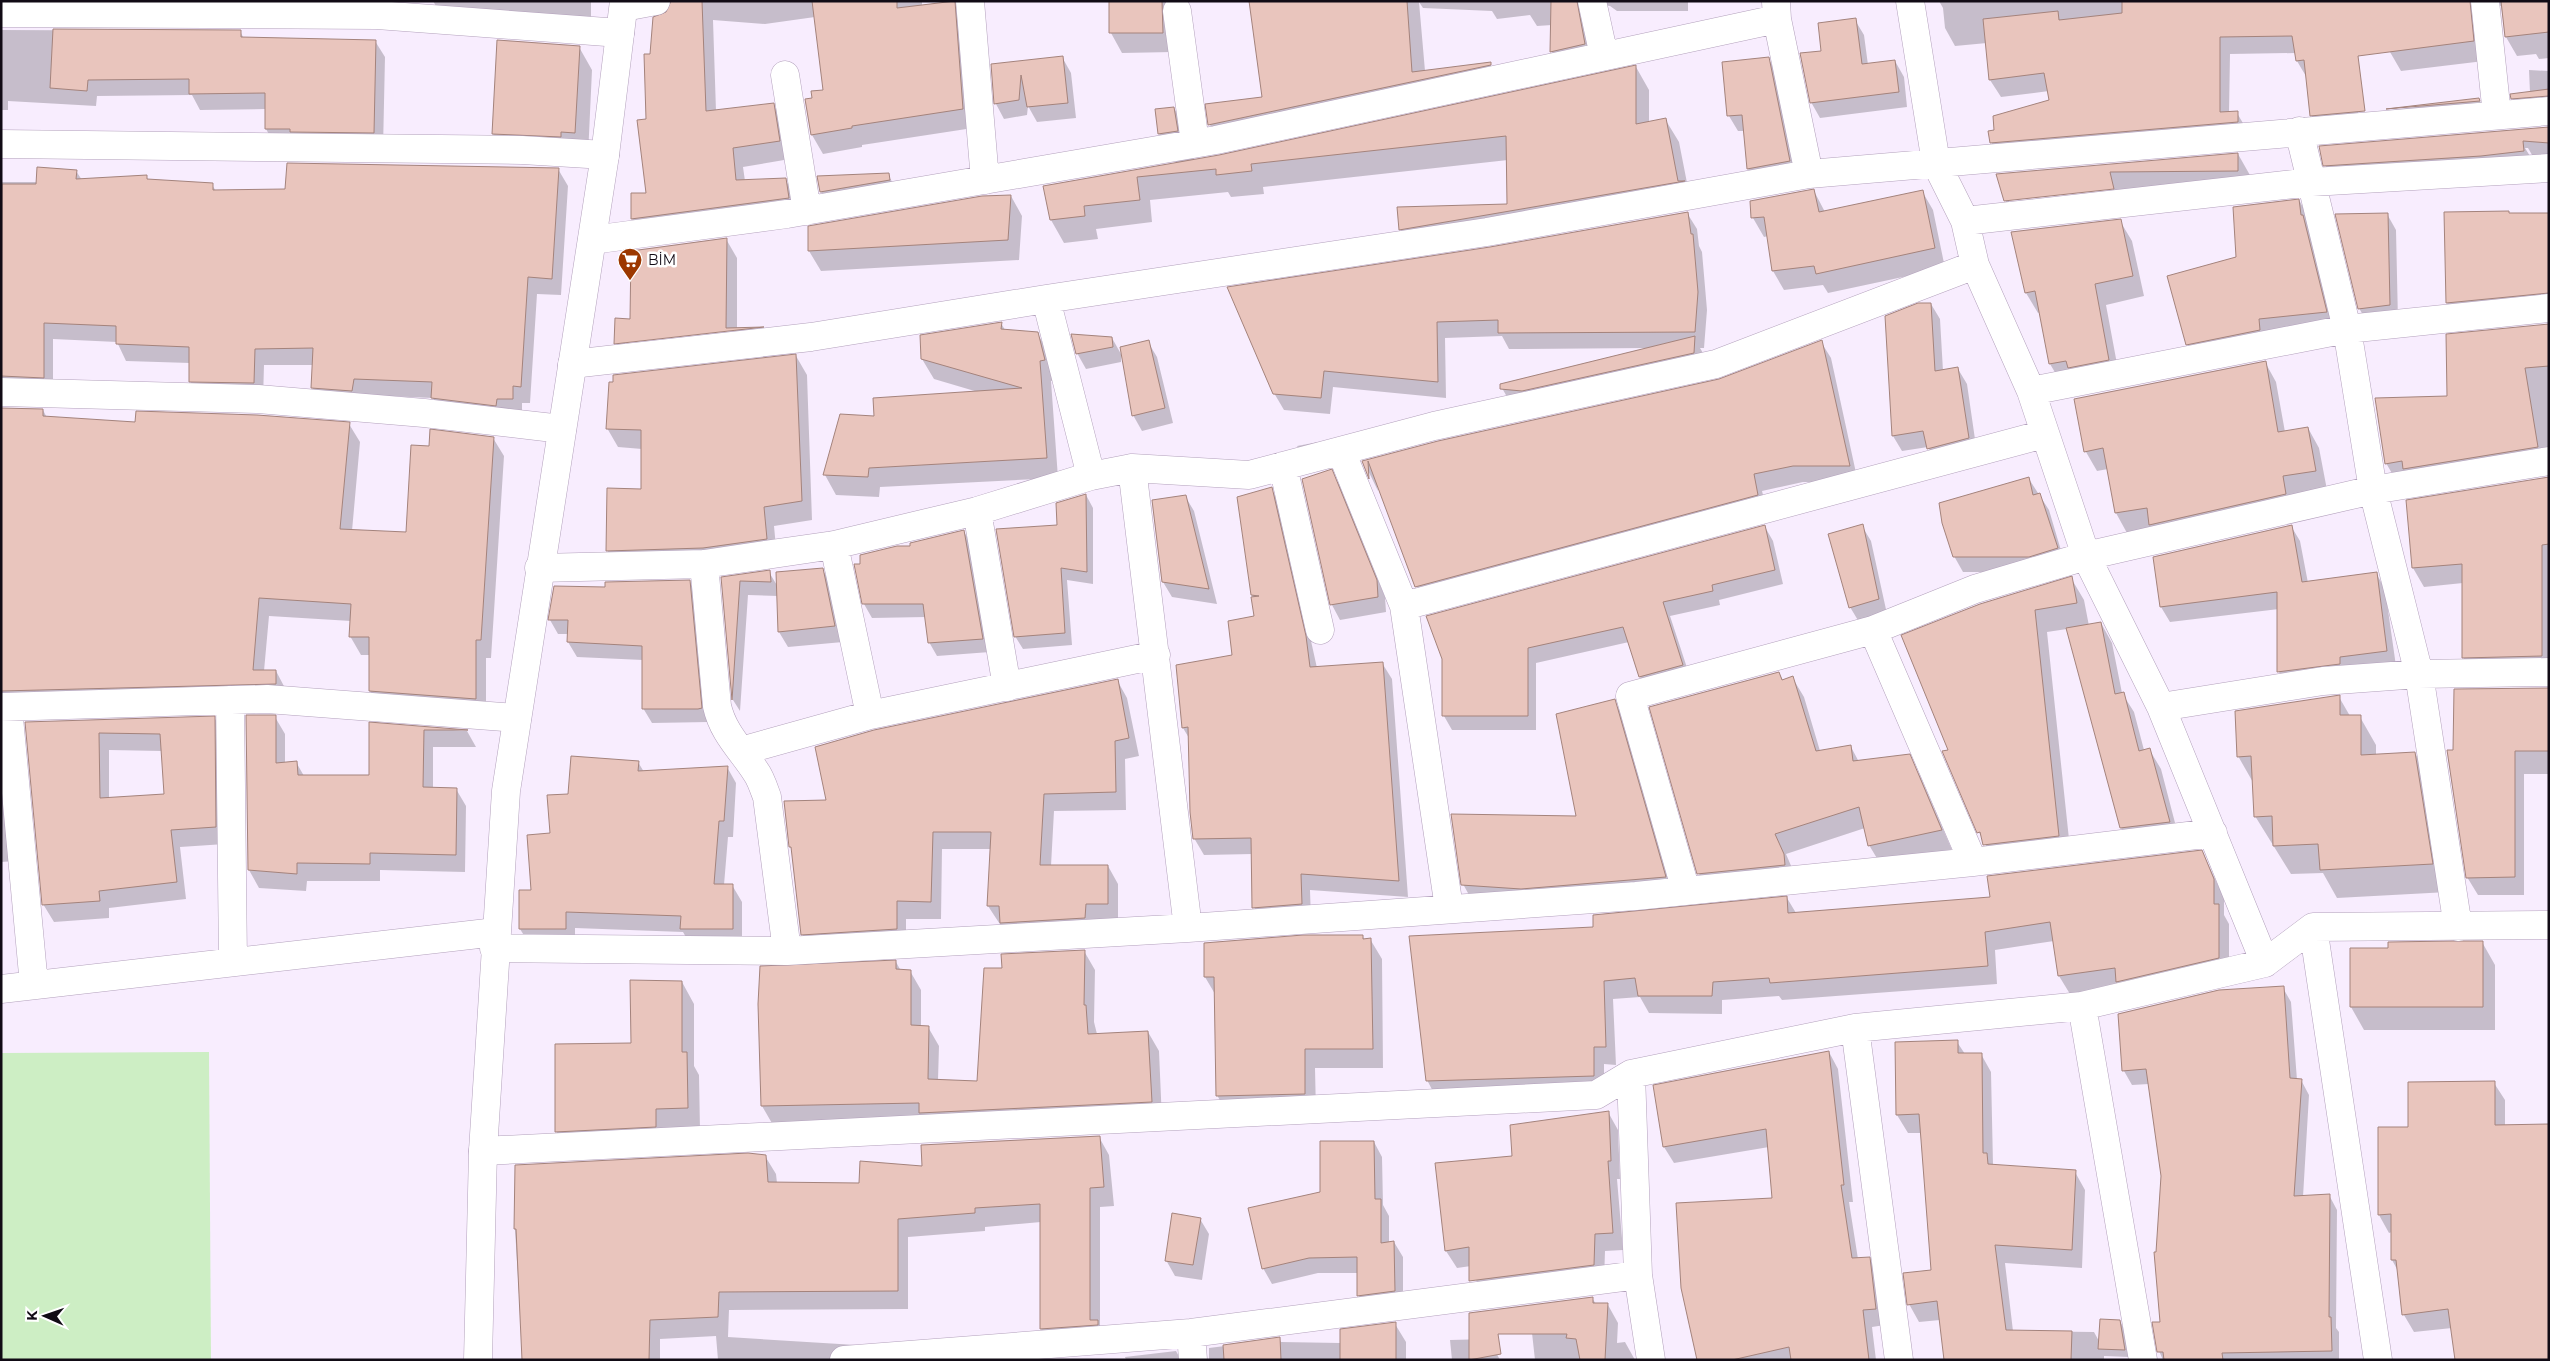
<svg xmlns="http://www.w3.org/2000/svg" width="2550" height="1361" font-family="Montserrat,sans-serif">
  <rect width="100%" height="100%" fill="#f8edfe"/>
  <path fill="#cdeec4" d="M209,1052l2,308h-210v-307z"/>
  <path fill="#0003" fill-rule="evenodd" d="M433,1h158v32l-149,-17z
    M672,1h250v4l33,-4 10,18 8,109 -111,17v2l-39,7 -11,-19 1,-35 11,-9 -9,-74 -50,7 -52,-4 3,91 57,-7 11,19 6,36 -47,8 2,14 40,-2 11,19 3,19 -156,21 -11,-19 15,-25 1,-74 4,-65z
    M1111,1h60l2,51 -51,1 -11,-20z
    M1362,1h326v10h-71l-7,-5 -9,-1 -5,59 -33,7 -11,-19v-27l-15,1 -7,-11 -33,4 -5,-8 -69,-3 -4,-6 6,69 65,-7 16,26 -281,62 -15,-27 -3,-20 57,-7z
    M1939,1h407l14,128 -39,4 -10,-18 -4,-37 -10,-17 -1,-8 -66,1 -1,59h8l10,17 -245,30 -11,-18 5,-11 55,-30 -2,-10 -48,6 -11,-17 -3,-37 -32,3 -10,-18 -2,-20z
    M2389,1h160v57l-10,1 -3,-5 -19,2 -11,-19 -5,-31 -5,-1 -12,56 -83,10 -11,-19z
    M1855,20l9,15 4,30 27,-4 9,16 3,30 -87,11 -9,-16 11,-50z
    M1,30l239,1 4,8 131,2 10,16 -2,92 -108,-4 -9,-16v-20l-66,1 -8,-15 -95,1 -1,10 -88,-5v9h-7z
    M579,47l13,23 -4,86 -82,1 -13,-23z
    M1062,57l9,16 5,45 -39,4 -9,-16 -1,9 -23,4 -8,-15 -4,-39z
    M1768,58l9,15 21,104 -41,7 -9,-15 -4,-38h-6l-9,-15z
    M1636,67l13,23v33l16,-4 14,23 9,46 -274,64 -14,-23 108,-24v-45l-245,27 1,7 -33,3 -3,-5 -78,8 2,22 -56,7 2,10 -34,4 -13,-23 -6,-33 132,-23 -18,-30 15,-26 17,30 3,23z
    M2529,70l20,1v44l-26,2 -11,-19 18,-5z
    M2479,99l13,23 -89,9 -12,-21z
    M2549,128v33l-14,-1 -7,-12h-3l8,13 -197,23 -11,-19z
    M2238,154l13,23 -233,46 -13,-23 -8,-25zM2112,187l1,3 -104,12v-3z
    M558,169l10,17 -7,109 -24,-1 -7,109h-8v13l-80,-2 -9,-16 -70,-3 -41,9 -10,-17 1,-22h-49l-1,35 -63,-2 -10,-17v-18l-64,-2 -9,-19 -64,-3v55l-52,2v-214h36l39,-11 6,9 64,-4 2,4 64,5 4,6h70z
    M888,175l9,15 -67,17 -9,-15 -2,-14z
    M1814,191l11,21 97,-21 11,19 12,58 -117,25 -5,-8 -39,5 -11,-19 -5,-35 -4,1 -11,-19z
    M1011,196l11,20 -3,44 -198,11 -12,-20v-24z
    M2299,200l9,16 27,111 -139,33 -9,-16 50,-86z
    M1687,213l10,16 2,17 3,6 5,58 -3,38h-4l3,5 -192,51 -9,-16 146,-40 -139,1 -7,-13 -57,2 1,60 -113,-11 -3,27 -46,-4 -10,-17 216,-144z
    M2387,214l9,16 2,91 -30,3 -9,-16z
    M2549,214v98l-91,10 -11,-19z
    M2120,221l12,20 12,55 -38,9 14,75 -58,4 -12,-20 -10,-52 -2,1 -12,-20 -14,-60z
    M726,239l11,19v71l26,-1 10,17 -147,17 -10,-19 15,-23zM734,329l1,2 -110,13v-3z
    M1931,304l9,15 3,52 15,-2 9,15 10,69 -40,11 -9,-17 -26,4 -9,-15z
    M1001,323l4,7 32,3 12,20 7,27 -5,1 7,97 -178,9 -1,10 -43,-2 -11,-20 51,-57 102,-26 -44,-13 -12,-20z
    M2549,325v141l-152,16 -11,-19 62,-66z
    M1112,338l9,16v8l-35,7 -9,-16z
    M1148,342l9,15 16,66 -31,8 -9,-16z
    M1821,342l10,16 27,124h-55l-41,9 5,20 -341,92 -9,-17 -40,-102 1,7 -14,-29 74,-20 282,-62z
    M796,356l11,19 5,145 -38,6 3,32 -159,11 -11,-19 35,-60v-41l-24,-2 -11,-19z
    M2265,362l11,20 9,50 23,-4 11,20 8,42 -200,43 -11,-20 -8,-44 -11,2 -11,-19 -11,-52z
    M1,409l42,1 4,8 89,5 213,1 11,18 -8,89 56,2 23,-86 62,-9 11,18 -13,202h-5v59l-105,-8 -11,-18v-36h-9l-11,-19 1,-15 -82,-5 -5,55h12l10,19 -285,24z
    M1318,442l8,14 -20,5 -9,-15z
    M1331,471l9,15 45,111 1,15 -46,8 -8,-15z
    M2549,478v197l-75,1 -11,-19v-74l-39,4 -11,-19z
    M2029,479l20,31 16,54 -26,8h-76l-9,-16z
    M1271,489l10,16 36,163 65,-5 10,16 16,218 -98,-7 1,30 -48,4 -9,-17 -1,-53 -49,1 -10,-17 -5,-100 -6,-10 51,-72 21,-39 -3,-23z
    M1086,495l7,13v76l-26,-4 5,65 -49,4 -8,-13 43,-110z
    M1185,496l9,15 23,93 -45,-7 -9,-15z
    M1862,526l9,15 16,73 -28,8 -9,-15z
    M2291,526l9,15 8,42 68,-10 9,16 11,77 -108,21 -9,-15v-63l-109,13 -9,-15 -6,-49z
    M1765,527l8,14 10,43 -64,16 1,5 -50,11 21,64 -43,11 -8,-14 -11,-35 -93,21v67h-84l-8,-14v-57z
    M964,532l8,13 18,107 -53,4 -8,-14 -3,-25 -54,1 -8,-14 48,-57z
    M822,569l9,15 12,58 -55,5 -9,-15 -1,-36 -30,-1 -8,116 -7,-11 -11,-122 47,-6 9,15z
    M2071,578l13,22 5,26 12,-3 11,20 10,50 12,19 10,38 5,-1 12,20 19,73 -47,6 -12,-20 -54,-199 -20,3 24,226 -74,9 -18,-35 -30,-81 -46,-115z
    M689,581l9,15 11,126 -57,1 -9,-15v-48l-66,-3 -9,-15 1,-8h-11l-8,-14 56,-32z
    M1779,673l4,7 9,-3 12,20 16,54 31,-4 8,15 50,-6 11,20 32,74 -71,15 -12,-20 -4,-17 -79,26 9,21 -85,19 -11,-20z
    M1117,680l10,18 12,58 -14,3 1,51 -72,1 -3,55h57l10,18v38l-107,19 -23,-35 3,-57h-49l-1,70h-35v28l-94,5 -10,-18 -9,-83 -3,-4 38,-45z
    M2549,689v85h-25v121h-46l-11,-18 -12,-126z
    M2339,697l11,19 10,1 16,28v10l39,-2 16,29 17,110 -111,6 -14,-25 -32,1 -36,-58 -1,-32 -16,-28z
    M1614,701l11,19 51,176 -202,8 -11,-20 115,-67z
    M214,717l10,18 1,109 -45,3 6,52 -77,9v10l-55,4 -11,-18 -17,-181zM109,750l53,1 4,44 -57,4z
    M275,717l10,17v29l11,-1 8,14h66v-52l97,7 9,16h-43v41l23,1 10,17 -1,66 -85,-2v11h-73l-1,10 -47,-3 -10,-18z
    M1,736l14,125 -14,1z
    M638,762l6,10 83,-5 9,16 -3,54h-5l-4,48h8l10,17v43l-51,1 -8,-14 -108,-4v18l-45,-1 -10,-16 31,-95 19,-39z
    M2202,851l22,47v17l5,9v52l-159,18 -11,-18 -5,-35 -59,9 2,34 -215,16 -3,-4 -57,4v14l-73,-1 -9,-16 -27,2 3,66 -12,-1v30l-167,5 -10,-19 167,-151 193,-31 9,15 195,-15z
    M1363,936l1,4 6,-1 12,20 1,109h-68l1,45 -88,2 -11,-20 -2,-101 -10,-17z
    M2482,942l13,23v65h-131l-13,-23 38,-58z
    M1084,951l11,19 -1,52 3,12 51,-2 11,19 3,70 -389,4 -11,-19 -3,-102 137,-42 5,9h9l11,19v37h7l11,19 -1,34 41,2 24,-113z
    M682,982l12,22v62l5,9 1,55 -131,23 -13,-22 76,-87z
    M2283,988l8,14 6,78h4l8,15 -6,102 26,-2 8,15 -1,118 3,4v28h-176l-4,-9 2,-27 -4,-71 5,-77 -13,-92 -17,1 -8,-14z
    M1957,1042l8,12h16l10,18 2,93 82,7 10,18 -3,78 -77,-5 8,68 81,1 6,11 20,-22 4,8 5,28 -25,-1v4h-158l-6,-40 -21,2 -10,-18 23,-33 -10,-138h-14l-11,-18z
    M1829,1052l9,17 15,133h-4l9,57 11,-1 10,17 6,50 -13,2 4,33h-178l76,-161 -5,-52 -95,16 -10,-16z
    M2494,1083l11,17v26l-53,202 -38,4 -10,-17 -6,-44 -6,-11v-28l-3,1 -10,-18 31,-87z
    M1608,1112l10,18 2,49h-3l6,71 -18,1 -1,31 -123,7 -10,-18v-5l-14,2 -11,-17 67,-94z
    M1099,1137l10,18 5,51 -14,1v119l8,14 -56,7 -11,-18v-107l-56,5v4l-77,6v72l-179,1 -1,27 128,8 9,15h-147l-2,-24 -56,3v21h-137l-8,-131 250,-73 11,18 1,9 83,1 63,-17z
    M1374,1142l8,15 1,48 6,11v27l5,-1 9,15v49l-36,5 -9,-16v-22h-40l-46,11 -9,-16 58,-75z
    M1200,1219l9,15 -7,46 -27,-4 -9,-16z
    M1592,1298l4,6 12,1 10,18 -1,20 8,-1 10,18h-100l-6,-54z
    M1395,1324l11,18v18h-197v-12l70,-9 2,3 60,1z
    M1489,1339l11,21h-48l-2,-20z
    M1176,1351l5,9h-55l-1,-3z"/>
  <path fill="#e9c5bd" stroke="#a4837c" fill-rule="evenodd" d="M671,1h31l4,110 68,-8 6,38 -47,7 3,32 50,-2 3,20 -158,21v-26h15l-9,-73 9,-1 -2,-65h6l3,-37 13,-5z
    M812,1h85v7l58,-7 8,108 -111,17v2l-41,7 -6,-36 7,-1 -1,-7 12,-1z
    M1109,1h53l1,32h-54z
    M1249,1h158l5,71 79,-10v3l-283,60 -3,-21 57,-7z
    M1551,1h26l8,43 -35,8z
    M2122,1h348l4,40 -116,15 7,55 -55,5 -6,-56 -8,1 -4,-25 -72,1v75l18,-1v11l-248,21 -2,-12 6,-1 -1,-14 56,-16 -5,-27 -55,7 -6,-61 75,-8 1,9 63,-7z
    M2501,1h48v31l-44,5z
    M1856,18l6,46 33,-4 4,32 -89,11 -10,-50 21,-2 -3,-28z
    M53,29l188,1v7l135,3 -2,93 -84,-1v-3h-25v-36l-76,1v-15l-101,1 -1,11 -37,-3z
    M497,40l83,6 -5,87 -14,-1v5l-69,-3z
    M1063,56l5,47 -41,4 -6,-32 -2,25 -25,4 -3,-40z
    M1769,57l21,104 -43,8 -5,-54 -15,1 -5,-54z
    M1636,65v59l30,-6 12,63h7l-286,49 -2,-23 110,-3 -1,-68 -255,28 1,7 -36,4v-6l-79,8 3,23 -56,6 1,10 -35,4 -7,-34 176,-31z
    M2549,89v7l-38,3 -1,-5z
    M2479,98l1,3 -94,8z
    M1174,107l4,24 -20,3 -3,-25z
    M2549,127v16l-26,-2 1,10 -43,5 -158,10 -4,-20z
    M2238,153v18l-128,1 4,17 -110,12 -8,-27z
    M287,163l272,5 -7,111 -24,-2 -7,110 -8,-1v13h-16l-1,7 -65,-8 1,-16 -78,-3 -2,12 -41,-3 2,-40 -58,1 -1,34 -65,-1v-35l-73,-3v-18l-72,-3v55l-43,-2 1,-192h34l1,-17 40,3 -1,9 71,-4v4l66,4v7l72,-1z
    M889,173l1,7 -70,12 -3,-16z
    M1814,189l5,23 104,-22 12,58 -119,26 -2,-8 -42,5 -8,-54 -13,1 -1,-17z
    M1011,195l-3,45 -200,11v-25l174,-30z
    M2299,199l2,16h2l24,97 -68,7 1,11 -74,15 -19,-69 69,-19 -3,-50z
    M2509,211v2h40v80l-103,10 -2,-91z
    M1688,212l3,22h2l5,58 -3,40 -197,1v-13l-61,2 1,60 -114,-11 -3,27 -48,-4 -46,-107 263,-40z
    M2388,213l2,92 -32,4 -23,-95z
    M2121,219l12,57 -38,8 14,76 -41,8 -2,-7 -17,3 -14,-73 -10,2 -14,-61z
    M727,238l-1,90 38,-1 -150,17 1,-26 15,1 1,-68z
    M1918,303h13l4,68 23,-4 11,71 -42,11 -4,-18 -31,5 -7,-120z
    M1002,322l-1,7 37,3 7,28 -5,1 7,97 -178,10 -1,9 -45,-2 17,-61 34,2 -1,-18 149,-10 -101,-29 -1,-24z
    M2549,324v42l-24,2 13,79 -135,22 -1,-8 -17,3 -10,-66 72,-2 -1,-62z
    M1071,334l41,3 1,10 -37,7z
    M1695,336l-1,17 -172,38 -22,-2v-5z
    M1149,340l16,68 -33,8 -12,-69z
    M1822,340l28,126h-57l-39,8 4,21 -343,92 -47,-126 1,18 -7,-18 76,-20 281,-62z
    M796,354l6,147 -38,6 3,32 -64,9 -97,3 1,-63 34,1v-59l-35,-1 3,-47h4v-7z
    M2266,361l12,71 30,-5 8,44 -33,5 3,18 -137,31 -2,-17 -32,5 -12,-65 -19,4 -10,-53z
    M1,408l42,1v7l92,6 1,-11 121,4 93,7 -10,107 66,3 5,-87 18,1 1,-17 64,8 -13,203h-5v59l-107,-8v-54h-20l2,-33 -92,-6 -6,72h23v14l-275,7z
    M1332,469l45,111 1,17 -48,8 -28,-126z
    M2029,477l4,18 7,-2 18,55 -29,9h-76l-11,-34 -3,-20z
    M2549,477v67l-7,1v111l-80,2v-94l-50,4 -6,-68z
    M1272,487l34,149 4,31 73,-5 16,219 -98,-7 1,30 -50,4 -1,-70 -58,1 -3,-27 -2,-85 -6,1 -6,-63 56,-10 -4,-34 26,-5 -3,-19 8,-1 -8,-1 -14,-98z
    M1086,494l1,78 -26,-4 4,65 -51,4 -18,-108 61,-4 -1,-22z
    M1186,495l23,94 -47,-7 -10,-82z
    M1863,524l16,75 -30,9 -21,-74z
    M1765,525l10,45 -63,15 1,6 -50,11 20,63 -44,12 -16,-50 -95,21v68h-86v-57l-16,-43z
    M2292,525l10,57 75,-10 10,79 -47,6v7l-63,8v-80l-117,15 -7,-50z
    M964,530l19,109 -55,4 -5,-39h-61l-8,-40h6v-9l37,-9h13v-3z
    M823,568l12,58 -57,6 -2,-60z
    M770,570l1,12 -31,-1 -8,119 -11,-123z
    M2072,576l5,27 -42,7 24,226 -76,9 -3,-13 -3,1 -35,-82 6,-1 -47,-115 79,-31z
    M690,580l12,128 -4,1h-56v-63l-75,-4 1,-22h-20l6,-34 51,1v-5z
    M2101,622l14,72 9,-2 15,59 11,-3 20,74 -50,6 -54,-200z
    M1779,672l3,8 11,-4 23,75 35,-6 2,16 57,-7 32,76 -74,16 -9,-39 -84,27 9,20 1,11 -88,9 -48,-167z
    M1118,679l11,59 -14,3 1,51 -72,2 -4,71h68v39h-22l-1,14 -85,5 -1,-17h-12l4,-74h-58l-2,70 -34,-1v28l-96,6 -10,-88h-2l-5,-46 42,-1 -11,-53 59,-17z
    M2549,688v63h-34v126l-49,1 -19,-128h6l1,-61z
    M2340,695v20h21v40l54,-3 18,112 -113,6 -2,-26 -45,2 -1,-30 -18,1 -3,-61 -14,1 -2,-46z
    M1615,699l51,178 -145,12 -60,-4 -10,-71 125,2 -20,-102z
    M246,715h30v48l21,-2 1,14h71v-53l99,8h-44l-1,57 34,1 -1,67 -86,-2v11l-73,-1v11l-49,-4z
    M215,716l1,111 -45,3 6,52 -78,9 1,10 -58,4 -17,-183zM99,733l61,1 4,60 -64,4z
    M571,756l68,5 -1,10 90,-5 -4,55h-5l-5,63h19v45h-53l1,-13 -115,-4v17h-47v-39h12l-4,-55 23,-2 -3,-38 21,-1z
    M2202,850l12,29v25h5v54l-103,24 -1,-14 -57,8 -8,-54 -65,10 3,34 -218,17 -1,-5 -56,4 -1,14h-74l-3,-18 -31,3 2,66h-12v29l-168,5 -17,-145 184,-9v-12l194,-19 1,17 202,-16 -3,-21z
    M1303,935h60v4l8,-1 2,111h-68v45l-89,2 -2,-119h-10v-34z
    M2452,941h31v66h-133v-59h38v-6z
    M1085,950l-1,55h2l2,29 60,-3 4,71 -233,11v-10l-158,3 -3,-102 2,-38 136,-6v9l15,1v55l18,1 -1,53 49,2 7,-113h18l-1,-14z
    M630,980l52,1v71h5l1,56 -32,1v18l-101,5v-88l76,-1z
    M2284,986l6,92 12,1 -8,117 36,-2 -1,123h2l1,34 -110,2 1,7h-59l-1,-8h-6l-5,-30h8l-6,-70h2l5,-76 -15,-107 -24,2 -4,-57 101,-24z
    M1958,1040v13h24l1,100h4l1,11 88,6 -4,80 -77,-5 11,85 66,1 -1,29h-127l-7,-59 -30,4 -4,-32 28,-3 -12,-156 -23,1 -1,-73z
    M1829,1051l15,134h-3l11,73 18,-1 6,52 -13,1 6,50h-78l-2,-13 -57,13h-35l-16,-72 -5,-85 96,-5 -6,-69 -103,18 -10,-62z
    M2495,1081v44l54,-1v236h-94l-7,-51 -46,6 -6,-55h-5v-46l-13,1v-88h30v-45z
    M1609,1111l2,50h-3l5,72 -18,1 -1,31 -125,16v-34l-24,4 -10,-88 77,-7 -2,-31z
    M1100,1136l4,51 -14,1v132h8v5l-58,4v-125l-65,4v5l-77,6v72l-179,1 -1,25 -68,3 -1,40h-127l-6,-131h-2l1,-64 233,-12 18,2 2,27 91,1 1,-22 62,5 -1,-21z
    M1320,1141h54l1,58h6v44l13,-2 1,50 -38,5v-39l-48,1 -47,11 -14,-61 72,-16z
    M1172,1213l29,5 -8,47 -28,-4z
    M1593,1297v6h15l-3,57h-25l-4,-21 -10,-1 1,-4h-69l3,20 -32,6v-47z
    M2100,1319l20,1 5,30 -27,-1z
    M1396,1322v38h-56v-31z
    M1280,1337l1,23h-57l-1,-15z"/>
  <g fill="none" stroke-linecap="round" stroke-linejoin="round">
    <defs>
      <path id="minor" d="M970,1l15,179
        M1592,1l12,55
        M1910,1l26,162 29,58 10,44 56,126 55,165 75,151 104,256
        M2485,1l12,114
        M1776,2l1,17 32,155
        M624,7l32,-6
        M1177,11l18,132
        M1,13l376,2 243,18
        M785,75l22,136
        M2299,131l48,198 26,161 46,184 39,253
        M1,144l521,6 83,5
        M1965,221l347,-39 237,-14
        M592,240l195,-26 429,-74 561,-121
        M1046,299l45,177
        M572,364l239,-27 235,-38 441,-67 322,-58 740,-63
        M2031,391l316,-62 202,-21
        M1,392l257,7 166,14 138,16
        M1341,451l63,155 45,302
        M1283,466l37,164
        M1132,468l56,460
        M977,511l30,176
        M834,545l36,170
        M704,564l13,142c6,27 24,43 39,66 5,7 8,17 11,25l20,154
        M539,568l165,-4 130,-19 143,-34 114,-35 41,-8 117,7 185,-49 282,-62 259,-99
        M1404,606l640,-172
        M1873,630l100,232
        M230,700l3,262
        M1,707l266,-8 250,19
        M8,707l26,278
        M2161,707l162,-26 96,-7 130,-2
        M741,751l129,-36 286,-60
        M1686,891l-56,-195 243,-66 102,-41 111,-33 287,-66 176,-29
        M2313,927l65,433
        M494,948l293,3 401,-23 448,-32 337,-34 240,-29
        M1,989l495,-57
        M2082,1006l61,354
        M1855,1028l44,332
        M1631,1074l7,201 13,85
        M483,1151l1113,-56 35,-21 224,-46 227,-22 183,-43 48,-36 236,-2
        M1191,1333l2,27
        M844,1360l347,-27 447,-58"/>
      <path id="secondary" d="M478,1360l5,-209 23,-360 99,-636 19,-154"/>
    </defs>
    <use href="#minor" stroke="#b3a1bc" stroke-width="29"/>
    <use href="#secondary" stroke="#b3a1bc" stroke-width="29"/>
    <use href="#minor" stroke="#fff" stroke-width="28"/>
    <use href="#secondary" stroke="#fff" stroke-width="28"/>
  </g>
  <defs>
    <symbol id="supermarket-pin" viewBox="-11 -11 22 30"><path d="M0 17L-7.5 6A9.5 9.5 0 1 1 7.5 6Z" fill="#9c3800" stroke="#fff"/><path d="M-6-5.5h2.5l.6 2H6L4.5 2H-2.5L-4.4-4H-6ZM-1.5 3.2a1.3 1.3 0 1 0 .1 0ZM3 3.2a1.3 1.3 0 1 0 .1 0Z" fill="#fff"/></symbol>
  </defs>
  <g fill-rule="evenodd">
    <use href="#supermarket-pin" x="616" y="246" width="28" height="38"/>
  </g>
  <g text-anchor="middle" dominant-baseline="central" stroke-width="5" stroke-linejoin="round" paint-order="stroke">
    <g font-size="14" fill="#110b15" stroke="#fff" text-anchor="start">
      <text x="648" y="260">BİM</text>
    </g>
  </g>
  <rect width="2550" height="1361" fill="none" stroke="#110b15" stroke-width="5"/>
  <g transform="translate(45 1316) rotate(272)" stroke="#ffffff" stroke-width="4" paint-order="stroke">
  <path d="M0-4L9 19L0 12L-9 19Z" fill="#110b15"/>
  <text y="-8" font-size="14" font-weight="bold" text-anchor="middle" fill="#110b15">K</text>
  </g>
</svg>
